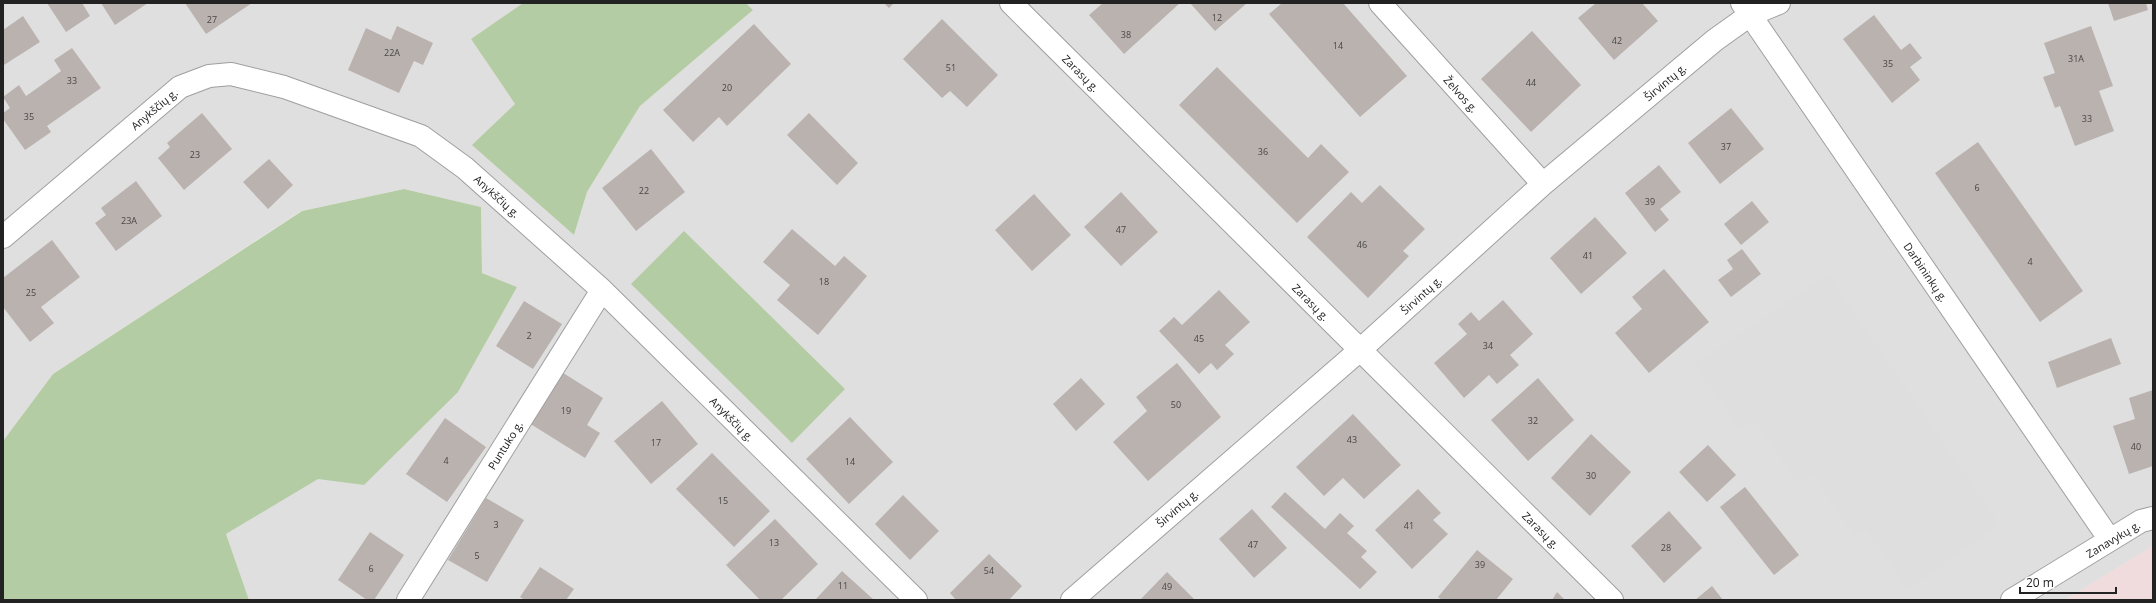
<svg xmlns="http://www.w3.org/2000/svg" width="2156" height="603" font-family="'Open Sans',sans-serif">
  <rect width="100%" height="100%" fill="#f1eeea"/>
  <path fill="#e0dfdf" d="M3,3h520l-52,36 44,65 59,131 13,-43 53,-86 113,-96 -7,-7h1407v543l-88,54h-1816l-23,-66 92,-56 46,7 153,-198 -35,-14 -1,-66 -77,-18 -103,22 -248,163 -50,67z"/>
  <path fill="#f0dbdd" d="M2153,546v54h-88z"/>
  <path fill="#b4cca3" d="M523,3h223l7,7 -113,96 -53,86 -13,43 -102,-90 43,-41 -44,-65z
    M404,189l77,18 1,66 35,14 -59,105 -94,93 -46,-6 -92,55 23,66h-246v-159l50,-67 249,-163z
    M684,231l161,158 -53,54 -161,-159z"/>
  <path fill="#dedede" d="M1828,274l172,251 -93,64 -41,-60 -11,8 -43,-64 -14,10 -44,-63 -14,10 -45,-65z"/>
  <path fill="#bab2af" d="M47,3h35l8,13 -24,16z
    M101,3h47l-33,22z
    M185,3h67l-46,31z
    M884,3h10l-5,5z
    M1103,3h77l-56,51 -35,-39z
    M1190,3h57l-32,28z
    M1282,3h61l64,73 -47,41 -91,-103z
    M1596,3h46l16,18 -44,39 -36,-42z
    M2108,3h38l2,7 -34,11z
    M1874,15l27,35 9,-7 12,15 -12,9 10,13 -28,23 -49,-64z
    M23,16l17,26 -36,23 -1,-35z
    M942,19l56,56 -31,32 -17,-16 -8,7 -39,-39z
    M754,24l37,40 -64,62 -8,-9 -26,25 -30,-32z
    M397,26l36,17 -10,22 -9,-4 -15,32 -51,-23 18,-42 25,12z
    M2091,26l22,60 -14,5 15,40 -39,15 -15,-40 -5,2 -12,-31 12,-4 -11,-30z
    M1532,31l49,54 -50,47 -50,-53z
    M72,48l29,40 -54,38 4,6 -26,18 -22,-31v-6l7,-5 -7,-11 16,-12 7,11 10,-7 25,-18 -7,-11z
    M1217,67l91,91 13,-14 28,28 -52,51 -118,-118z
    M1731,108l33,41 -44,35 -32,-41z
    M202,113l30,36 -48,41 -26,-32 12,-11 -3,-4z
    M809,113l49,50 -21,22 -50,-50z
    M1978,142l105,149 -43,31 -105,-149z
    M651,149l34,43 -49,39 -34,-43z
    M269,159l24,26 -25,24 -25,-27z
    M1659,165l22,27 -21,17 9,11 -14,12 -30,-39z
    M136,181l26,35 -46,35 -21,-28 11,-8 -5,-7z
    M1380,185l45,44 -22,22 6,5 -41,42 -61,-61 44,-45 11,11z
    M1121,192l37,40 -37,34 -37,-39z
    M1034,194l37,41 -39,36 -37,-41z
    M1752,201l17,21 -28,23 -17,-21z
    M1595,217l32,36 -46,41 -31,-36z
    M792,229l43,37 9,-10 23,20 -49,59 -41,-35 13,-15 -27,-23z
    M52,240l28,37 -39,30 13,16 -24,19 -27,-35v-29z
    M1742,249l19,25 -30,23 -13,-17 15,-11 -6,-9z
    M1664,269l45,53 -60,51 -34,-40 27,-24 -10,-12z
    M1219,290l31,32 -25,23 9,9 -17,16 -6,-7 -12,11 -40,-43 15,-14 8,8z
    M1503,300l30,34 -23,21 9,10 -22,19 -8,-9 -25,23 -30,-35 33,-29 -9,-10 13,-12 8,9z
    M524,301l38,23 -29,45 -37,-23z
    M2111,338l10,26 -64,24 -9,-26z
    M1177,363l44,54 -73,64 -35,-39 34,-31 -11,-14z
    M560,371l43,27 -16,27 13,8 -15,25 -56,-35z
    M1081,378l24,26 -29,27 -23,-27z
    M1538,378l36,42 -46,41 -37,-41z
    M2153,390v76l-24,8 -16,-48 22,-7 -6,-21z
    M662,401l36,43 -47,40 -37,-43z
    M1353,414l48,51 -37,34 -21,-21 -19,18 -28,-29z
    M850,417l43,45 -44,42 -43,-45z
    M445,418l41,29 -39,55 -41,-28z
    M1591,434l40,38 -41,44 -39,-38z
    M1708,445l28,30 -29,27 -28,-30z
    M712,453l58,58 -36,36 -58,-58z
    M1745,487l54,68 -25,20 -54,-68z
    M1418,489l23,24 -8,7 15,14 -36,35 -37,-39z
    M1285,492l40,37 15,-16 14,13 -7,7 20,18 -6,6 16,15 -17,17 -89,-82z
    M903,495l36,36 -29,29 -35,-36z
    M486,498l38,22 -37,62 -39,-22z
    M1252,509l35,39 -33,30 -35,-39z
    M1669,511l33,37 -38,35 -33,-37z
    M775,519l43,45 -37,36h-21l-34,-35z
    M370,532l34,23 -30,45h-7l-29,-20z
    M1477,550l36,29 -17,21h-54l-4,-3z
    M989,554l33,32 -13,14h-53l-6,-7z
    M540,567l34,22 -8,11h-41l-5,-3z
    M842,571l32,29h-59z
    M1167,572l28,28h-55z
    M1712,586l11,14h-28z
    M1557,592l8,8h-13z"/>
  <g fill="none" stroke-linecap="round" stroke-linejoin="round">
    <defs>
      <path id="minor" d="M1011,3l601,597
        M1380,3l163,181
        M1742,3l368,537
        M3,237l177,-150 29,-11 22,-2 53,13 137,49 44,32 137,122 314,310
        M408,600l194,-310
        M1072,600l288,-250 183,-166 172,-144 35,-25 29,-12
        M2012,600l129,-79 12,-3"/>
    </defs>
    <use href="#minor" stroke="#9f9f9f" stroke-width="24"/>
    <use href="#minor" stroke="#fff" stroke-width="22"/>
  </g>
  <g text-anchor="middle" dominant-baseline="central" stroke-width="4" stroke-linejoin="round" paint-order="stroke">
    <g font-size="9" fill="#484645">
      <text x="1217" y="17">12</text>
      <text x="212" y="19">27</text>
      <text x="1126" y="34">38</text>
      <text x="1617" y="40">42</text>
      <text x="1338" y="45">14</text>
      <text x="392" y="52">22A</text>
      <text x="2076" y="58">31A</text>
      <text x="1888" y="63">35</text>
      <text x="951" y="67">51</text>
      <text x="72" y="80">33</text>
      <text x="1531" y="82">44</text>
      <text x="727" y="87">20</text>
      <text x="29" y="116">35</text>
      <text x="2087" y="118">33</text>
      <text x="1726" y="146">37</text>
      <text x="1263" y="151">36</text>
      <text x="195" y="154">23</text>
      <text x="1977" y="187">6</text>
      <text x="644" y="190">22</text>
      <text x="1650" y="201">39</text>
      <text x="129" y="220">23A</text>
      <text x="1121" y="229">47</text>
      <text x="1362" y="244">46</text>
      <text x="1588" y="255">41</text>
      <text x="2030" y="261">4</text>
      <text x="824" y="281">18</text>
      <text x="31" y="292">25</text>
      <text x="529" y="335">2</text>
      <text x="1199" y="338">45</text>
      <text x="1488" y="345">34</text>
      <text x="1176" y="404">50</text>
      <text x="566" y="410">19</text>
      <text x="1533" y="420">32</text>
      <text x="1352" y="439">43</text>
      <text x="656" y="442">17</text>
      <text x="2136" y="446">40</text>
      <text x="446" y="460">4</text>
      <text x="850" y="461">14</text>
      <text x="1591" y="475">30</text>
      <text x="723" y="500">15</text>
      <text x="496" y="524">3</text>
      <text x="1409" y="525">41</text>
      <text x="774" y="542">13</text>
      <text x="1253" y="544">47</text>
      <text x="1666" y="547">28</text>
      <text x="477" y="555">5</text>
      <text x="1480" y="564">39</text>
      <text x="371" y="568">6</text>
      <text x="989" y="570">54</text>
      <text x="843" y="585">11</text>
      <text x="1167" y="586">49</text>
    </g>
    <g font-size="11" fill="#222" stroke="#fff">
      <text transform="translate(1081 73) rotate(45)">Zarasų g.</text>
      <text transform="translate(1665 82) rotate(-40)">Širvintų g.</text>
      <text transform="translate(1461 94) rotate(48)">Želvos g.</text>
      <text transform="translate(154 109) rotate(-40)">Anykščių g.</text>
      <text transform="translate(497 196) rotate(42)">Anykščių g.</text>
      <text transform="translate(1926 272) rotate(56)">Darbininkų g.</text>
      <text transform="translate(1421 295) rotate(-42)">Širvintų g.</text>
      <text transform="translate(1311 302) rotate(45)">Zarasų g.</text>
      <text transform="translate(732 419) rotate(45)">Anykščių g.</text>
      <text transform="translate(505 445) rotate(-58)">Puntuko g.</text>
      <text transform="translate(1177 508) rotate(-41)">Širvintų g.</text>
      <text transform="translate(1541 530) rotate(45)">Zarasų g.</text>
      <text transform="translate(2113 539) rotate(-31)">Zanavykų g.</text>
    </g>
  </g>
  <rect width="2156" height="603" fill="none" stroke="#222222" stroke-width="8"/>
  <path d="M2020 587v6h96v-6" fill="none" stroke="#222222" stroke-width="2"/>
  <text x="2026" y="587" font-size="12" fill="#222222" stroke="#ffffff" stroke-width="3" paint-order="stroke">20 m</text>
</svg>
